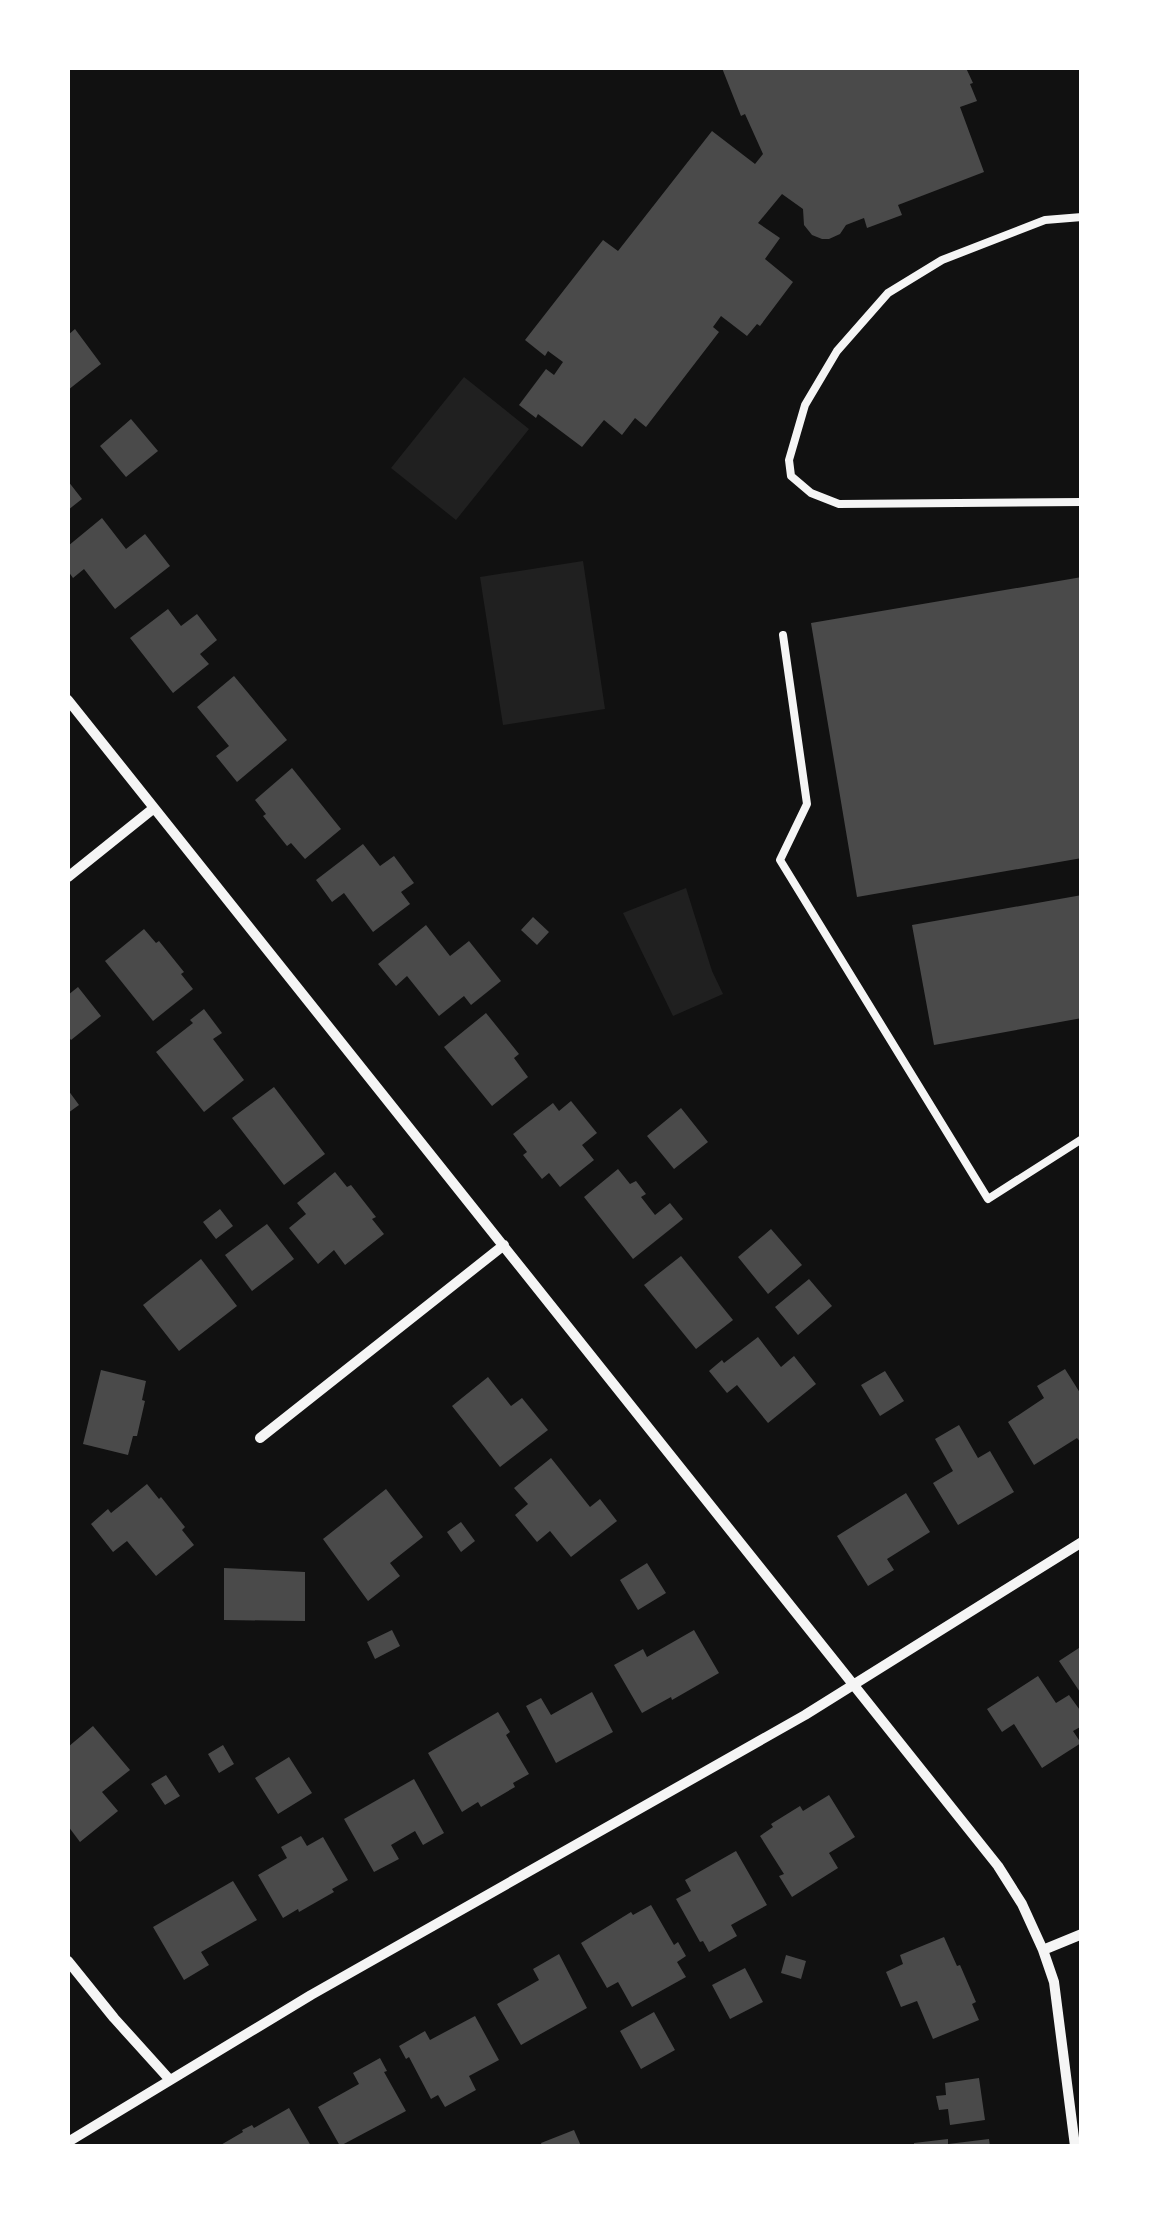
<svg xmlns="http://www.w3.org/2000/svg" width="1149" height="2214" font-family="Ubuntu,sans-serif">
  <rect width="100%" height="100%" fill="#111"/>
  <path fill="#202020" d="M464,377l65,52 -73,91 -65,-52z
    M583,561l22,148 -102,16 -23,-148z
    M686,888l26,83 11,23 -50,22 -50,-103z"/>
  <path fill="#4a4a4a" d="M722,68h244l7,15 -3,1 7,17 -17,6 24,65 -86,33 4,10 -35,13 -3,-10 -18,7 -6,9 -11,5h-7l-10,-4 -8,-10 -1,-16 -21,-15 -24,29 22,15 -15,21 28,23 -33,44 -3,-2 -10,12 -26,-20 -8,11 6,5 -73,95 -11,-9 -13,17 -18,-15 -22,27 -44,-33 -2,4 -17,-13 27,-36 8,6 9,-13 -15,-11 -3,5 -20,-16 78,-100 15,11 94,-120 43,33 8,-10 -18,-40 -4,2z
    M75,329l26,35 -33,26v-55z
    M131,419l27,32 -32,26 -26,-31z
    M68,481l14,18 -14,11z
    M102,518l24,31 19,-15 25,32 -55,43 -31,-40 -11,9 -5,-7v-25z
    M1082,577v281l-225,39 -46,-274z
    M168,609l13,17 16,-12 20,26 -17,14 9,10 -36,29 -43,-55z
    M234,676l53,64 -50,42 -21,-26 13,-10 -32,-39z
    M292,768l49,61 -36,30 -14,-16 -4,3 -24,-30 3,-2 -11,-14z
    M363,844l17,22 14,-10 20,27 -13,9 9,12 -37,28 -29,-39 -12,9 -16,-22z
    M1082,895v123l-148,27 -22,-120z
    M533,917l16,15 -12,13 -16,-15z
    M426,925l24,31 19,-15 32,40 -30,24 -7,-9 -25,20 -32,-40 -11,10 -18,-22z
    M144,929l12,14 3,-2 25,31 -3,2 12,15 -40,32 -48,-60z
    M78,987l23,29 -30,24 -3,-4v-41z
    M204,1009l18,24 -9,6 31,41 -40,32 -48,-60 37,-29 -3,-3z
    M486,1013l33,41 -5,4 14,19 -36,29 -48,-59z
    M274,1087l51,67 -41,31 -52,-67z
    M68,1090l11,15 -11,8z
    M571,1101l26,32 -15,12 12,15 -34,27 -11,-14 -7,6 -19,-24 4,-3 -14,-18 40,-31 6,8z
    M681,1108l27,34 -34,27 -27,-33z
    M618,1169l12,15 6,-3 10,13 -5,3 14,18 15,-12 13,16 -50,40 -49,-62z
    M335,1172l12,15 4,-2 25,32 -4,2 12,15 -39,31 -11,-15 -16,14 -29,-36 17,-14 -9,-11z
    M220,1209l13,17 -17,13 -13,-17z
    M267,1224l27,35 -42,32 -27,-36z
    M771,1229l31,36 -34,29 -30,-37z
    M681,1256l52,64 -37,29 -52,-64z
    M201,1259l36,47 -58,45 -36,-46z
    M809,1279l23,27 -34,29 -23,-28z
    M758,1337l23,30 13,-11 22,28 -48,39 -31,-38 -10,8 -18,-22 13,-11 2,3z
    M1065,1369l17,27v48l-5,-6 -43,27 -26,-43 36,-24 -7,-12z
    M101,1370l45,11 -4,19 3,1 -8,35h-4l-5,19 -45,-11z
    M885,1371l19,30 -24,15 -19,-31z
    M488,1377l23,29 11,-8 26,32 -48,37 -48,-61z
    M959,1425l19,33 12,-7 24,41 -56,33 -25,-42 20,-12 -18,-32z
    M551,1458l39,49 10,-8 17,22 -46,36 -21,-26 -13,11 -22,-27 13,-11 -14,-16z
    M147,1484l12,15 2,-2 24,30 -3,3 12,15 -38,31 -29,-35 -14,11 -22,-28 17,-15 3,4z
    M386,1489l37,48 -33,26 10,13 -32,25 -45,-62z
    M906,1493l24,39 -43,27 7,11 -26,16 -31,-50z
    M461,1522l14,19 -14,11 -14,-20z
    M647,1563l19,30 -28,17 -18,-30z
    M224,1568l81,4v49l-81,-1z
    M392,1630l8,16 -25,13 -8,-17z
    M694,1630l25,43 -47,27 -1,-3 -29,16 -28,-48 29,-16 4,8z
    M1082,1646v49l-23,-34z
    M1038,1676l18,27 13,-8 13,18v13l-9,5 8,12 -39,25 -28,-44 -12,8 -15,-23z
    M592,1692l21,40 -57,31 -30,-57 15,-8 10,17z
    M498,1712l12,20 -4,3 23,39 -16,9 2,4 -34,20 -3,-5 -16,10 -34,-59z
    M93,1726l37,44 -28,22 16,19 -38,31 -12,-16v-79z
    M223,1745l11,19 -15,9 -11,-19z
    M289,1757l23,36 -34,21 -23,-36z
    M166,1775l14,21 -15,9 -14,-21z
    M414,1779l30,54 -21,12 -8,-14 -24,14 8,14 -25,13 -30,-53z
    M829,1795l26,42 -26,16 9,15 -46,29 -13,-21 5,-2 -24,-38 13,-9 -2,-3 29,-18 3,5z
    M301,1836l6,10 16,-9 25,43 -16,9 2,3 -35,20 -1,-3 -15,9 -25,-43 29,-17 -6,-11z
    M736,1851l31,54 -36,20 6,11 -28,16 -6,-11 -3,1 -24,-43 15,-8 -6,-11z
    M233,1881l24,39 -56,32 8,13 -25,15 -31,-53z
    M651,1905l23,40 4,-3 8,14 -9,6 9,15 -54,30 -14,-25 -11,6 -26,-45 50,-31 2,3z
    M944,1937l13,29 3,-1 16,37 -4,2 7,16 -46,19 -16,-38 -16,6 -15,-35 17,-8 -3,-9z
    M559,1954l28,54 -66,37 -24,-41 42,-24 -6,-11z
    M786,1955l20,6 -5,18 -20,-6z
    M745,1968l18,34 -33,17 -18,-34z
    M654,2012l21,38 -34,19 -21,-38z
    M475,2016l24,44 -30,16 7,14 -31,17 -7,-12 -7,4 -22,-42 -3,2 -7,-13 26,-15 5,9z
    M380,2058l7,13 -3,1 22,39 -66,35 -22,-39 41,-23 -6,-11z
    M979,2078l6,42 -35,5 -2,-16 -9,1 -3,-14 10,-1 -1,-12z
    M289,2108l22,38h-92l24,-14 -1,-2 10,-5 2,3z
    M574,2130l7,16h-39l-1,-3z
    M948,2139v5l41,-5 1,7h-76v-3z"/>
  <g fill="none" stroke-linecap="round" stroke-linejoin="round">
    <path stroke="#f5f5f5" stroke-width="8" d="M1082,217l-37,3 -103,40 -54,33 -51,58 -32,54 -16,55 2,16 20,17 28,11 243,-2
      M783,635l24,169 -27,56 208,339 94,-60"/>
    <path stroke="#f5f5f5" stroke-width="10" d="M68,700l930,1166 24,38 21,46 11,32 21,164
      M68,877l86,-69
      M260,1438l244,-193
      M1043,1950l39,-16
      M68,1961l46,57 56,62
      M68,2142l243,-147 494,-280 277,-173"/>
  </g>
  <rect width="1149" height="2214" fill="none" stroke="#ffffff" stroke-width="140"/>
</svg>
